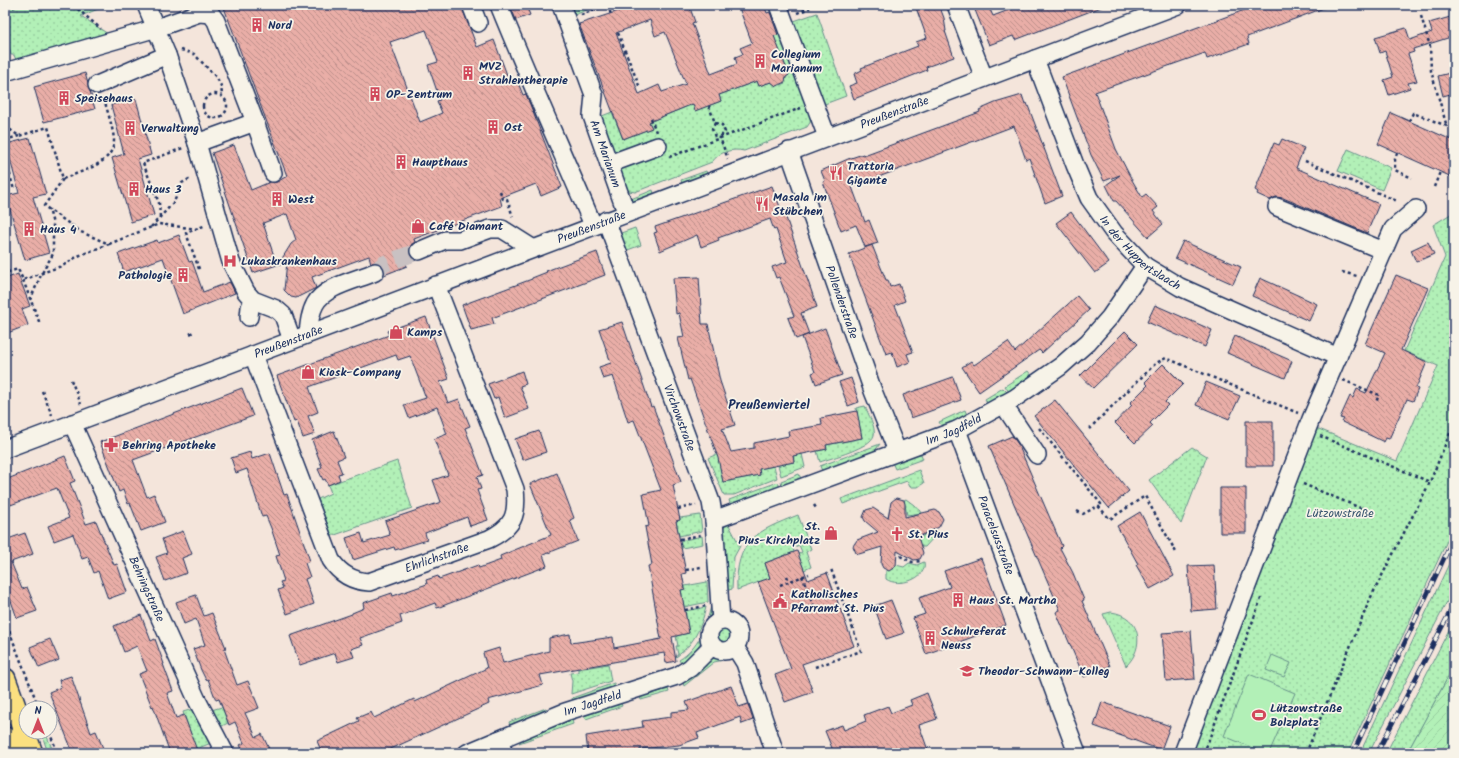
<svg xmlns="http://www.w3.org/2000/svg" width="1459" height="758" font-family="Kalam,sans-serif">
  <defs>
    <pattern id="grass-dots" width="8" height="8" patternUnits="userSpaceOnUse"><rect width="8" height="8" fill="#b2f0b7"/><path d="M2 2h.1M6 6h.1" fill="none" stroke="#98cea0" stroke-width="1.8" stroke-linecap="round"/></pattern>
    <pattern id="garden-furrows" width="10" height="10" patternUnits="userSpaceOnUse"><rect width="10" height="10" fill="#b2f0b7"/><path d="M-1 1l2-2M0 10L10 0M9 11l2-2" fill="none" stroke="#98cea0"/></pattern>
    <pattern id="building-back-hatch" width="6" height="6" patternUnits="userSpaceOnUse"><rect width="6" height="6" fill="#e9aea7"/><path d="M-1 5l2 2M0 0l6 6M5-1l2 2" fill="none" stroke="#bc8e8b"/></pattern>
  </defs>
  <rect width="100%" height="100%" fill="#f4e5db"/>
  <filter id="ink" filterUnits="userSpaceOnUse"><feTurbulence type="fractalNoise" baseFrequency=".025" numOctaves="2"/><feDisplacementMap in="SourceGraphic" scale="8" xChannelSelector="R" yChannelSelector="G"/><feConvolveMatrix kernelMatrix="1 2 1 2 8 2 1 2 1" color-interpolation-filters="sRGB"/></filter>
  <g filter="url(#ink)">
    <path fill="url(#grass-dots)" stroke="#66908a" d="M5,5h103l-27,11 30,20 -95,24 -2,-5h-3l-6,-22z
      M570,5h30l-26,10z
      M817,13l29,83 -24,9 -15,22 -63,24c-12,-3 -25,1 -32,11l-77,30 -6,-1 -4,-3 -28,-70 15,-6 11,27 28,-11 -3,-9 6,1 39,-16 3,6 25,-9 -2,-6 38,-14 2,5 12,-4 6,4 8,-3 1,-6 3,-2 -15,-39 20,-7 -3,-7z
      M1348,149l43,19 -9,22 -44,-19z
      M706,171l1,3 -25,9 -1,-3z
      M653,190l1,4 -22,8 -1,-3z
      M1454,212v314l-106,227h-159l125,-326 83,34 41,-95 -34,-15 41,-94 -12,-32z
      M635,228l6,17 -16,6 -4,-18z
      M1028,371l4,5 -23,16 -4,-6z
      M1003,388l4,4 -19,12 -3,-5z
      M865,406c3,8 11,21 9,29 -3,13 -43,23 -54,27l-3,-11 10,-2 -1,-4 36,-7 -6,-30z
      M965,410l2,5 -25,12 -3,-5z
      M880,444l-7,9 -51,18 -2,-5z
      M1192,447l15,9 -26,68 -32,-44z
      M802,454l3,13 -24,9 -3,-11 16,-3 -1,-6z
      M905,454h16l2,5 -28,10 -4,-9z
      M715,455h3l5,27 37,-7 -1,-6 15,-3 3,12 -43,17h-10l-16,-37z
      M397,461l15,47 -80,28 -14,-37 13,-6 -3,-8z
      M919,470l5,13 -6,4h-8l-3,-6 -64,23 -2,-5z
      M799,474l2,5 -18,8 -2,-6z
      M778,482l2,6 -49,18 -2,-6z
      M906,499l12,9 3,5 -14,2 -3,-15z
      M700,515l2,16 -23,5 -3,-15 4,-1v-2z
      M798,515l13,34 -5,3 5,15 -7,3 -6,-16 4,-2 -3,-7 -6,3 1,4 -29,11 5,15 -33,12c-2,-50 20,-59 61,-75z
      M728,523l12,23 -6,11 -2,32 -6,2 -3,-59 1,-5z
      M934,530v7l-9,10h-5l-3,-8z
      M702,536l1,8 -21,4 -2,-7z
      M1454,553v35l-85,165h-9z
      M924,562c4,17 -26,26 -38,17v-9l7,-1 3,-4 8,2 5,-4 8,2z
      M707,582l1,20 -24,5 -3,-17 4,-1v-3z
      M711,606c5,10 -11,40 -19,49 -3,3 -7,5 -11,8l-2,-3c20,-12 27,-33 32,-54z
      M706,607c-5,21 -12,37 -30,50l2,-3 -2,-8h2l-2,-10 13,-3 -4,-22z
      M1111,612c31,4 34,36 15,54l-23,-52z
      M1454,620v46l-47,87h-21z
      M716 636a9 9 0 1 1 18 0a9 9 0 1 1-18 0Z
      M720,655l14,3 -20,4 -30,24 -1,-4c14,-7 22,-23 37,-27z
      M608,664l3,17 -40,13 1,-13 -2,-8 8,-1v-3z
      M614,683l1,4 -41,15 -2,-4z
      M668,689l1,3 -28,8 -1,-3z
      M621,703l1,3 -36,13 -2,-3z
      M222,707l6,16 -8,4 -9,-17z
      M546,708l2,3 -38,14 -1,-3z
      M193,709l18,34 -17,7 -3,-16 -8,-22z
      M572,720l1,4 -54,19 7,-6z
      M41,732h4l9,21h-6z"/>
    <path fill="url(#garden-furrows)" stroke="#66908a" d="M1454,666v87h-47z"/>
    <path fill="#b2f0b7" stroke="#66908a" d="M1272,655l19,8 -7,14 -18,-7z
      M1249,674l46,19 -26,60h-4l-41,-17z"/>
    <path fill="url(#building-back-hatch)" stroke="#1b2f5e" fill-rule="evenodd" d="M223,5h84l2,6 15,-6h137l16,42 17,-7 16,43 7,-3 6,15 3,-1 36,93 -21,9 -5,-12 -36,14 2,8 -88,33 1,3 -4,3 -2,5 1,5 6,5 -10,4 1,2 -23,9v-6l-3,-5 -4,-2 -6,1 -2,-7 -57,21 4,11 -20,10 -5,-1 -7,-7 3,-28 -9,3 13,-21 5,-4 -9,-26 -24,9 14,42 -24,8 -41,-120 22,-8 17,45 19,-8h7l10,-6zM426,30l12,32 -10,3 12,35 -3,1 5,12 -22,9 -30,-80z
      M510,5h16l4,10 -14,5z
      M637,5h52l6,17 -3,1 19,51 26,-10 -2,-7 8,-3 -3,-6 12,-5 -14,-38h26l3,8 3,-1 8,23 -4,1 15,39 -3,2 -1,5 -9,4 -5,-4 -12,4 -2,-5 -38,14 2,6 -26,10 -2,-7 -44,18 3,6 -29,11 -44,-115zM650,20l5,16 10,-4 21,52 -24,8 -3,-7 -20,9 -23,-61z
      M915,5h24l5,13 2,13h-1l9,26 -28,10 1,3 -73,29 -5,-13 8,-3 -3,-9 8,-4 -1,-2 57,-22 -2,-4 11,-4z
      M973,5h15l5,11 29,-11 82,1 -89,34 -2,-4 -24,9z
      M1258,5l71,1 -82,31 2,7 -42,15 -2,-6 -110,39 21,57 16,31 10,17 4,-3 12,13 -5,4 10,13 -15,13 -32,-36h-2l-8,-16 14,-10 -16,6 -13,-26 -29,-78z
      M1454,16v20l-41,13 1,3 -6,2 9,27 -9,2 2,5 -21,7 -5,-15 9,-3 -8,-26 -5,2 -5,-16 31,-9 4,12 22,-8 -3,-9z
      M1454,72v21l-11,3 -5,-20z
      M85,73l10,36 -51,13 -10,-35z
      M1022,95l3,9 2,-1 35,93 -17,7 -16,-45 -3,2 -12,-34 -162,61 13,35 4,-2 9,23 -13,4 -9,-22 -15,6 -18,-49 2,-1 -4,-10 27,-12 15,-5 1,1 116,-43 -1,-2 16,-7z
      M136,99l15,56 -13,4 16,56 -23,7 -19,-64 12,-4 -13,-49z
      M1391,113l63,28v37l-76,-34z
      M30,138l16,56 -13,3 16,56 -24,7 -19,-64 13,-3 -13,-49z
      M1282,139l22,9 -8,20 83,36 -12,29 -84,-35 -7,-1 -6,3 -13,-6 1,-2 -3,-2 19,-47 5,2z
      M772,186l10,26h2l33,95 -16,6 8,21 -13,5 -8,-21 6,-2 -15,-39 -3,1 -4,-11 15,-5 -11,-33 -2,1 -4,-11 -52,19 1,2 -18,7 -4,-12 -37,16 -6,-18 3,-1 -2,-5z
      M1071,212l38,51 -14,10 -39,-50z
      M179,235l10,27 3,-1 11,31 27,-10 5,11 -52,21 -20,-56 -39,14 -6,-18 39,-14 1,3z
      M1183,241l58,26 -8,17 -58,-26z
      M1428,242l6,12 -18,8 -5,-12z
      M872,245l14,35h2l2,7 9,-3 6,17 -10,4 18,47 -6,2 3,8 -13,5 -5,-15 -6,2 -37,-100z
      M597,252l8,23 -113,43 2,6 -23,6 -9,-25 70,-26v-1l15,-6 -1,-1z
      M18,274l12,32 -8,3 6,16 -23,9v-55z
      M1396,275l32,13 -27,62 26,12 -11,26 2,1 -5,12 -6,-2 -18,40 -3,-1 -2,4 -42,-20 2,-3 -4,-1 10,-22 3,2 4,-9 9,4 19,-40 -20,-9z
      M699,277l3,47h6l12,57 15,44 -13,4 9,23 23,-4v-5l35,-7 -1,-5 34,-6 -1,-7 36,-7 5,27 -36,7 1,4 -34,7 1,6 -35,7 1,6 -37,7 -5,-24 -28,-79 -2,1 -10,-42 6,-1 -5,-24 -3,1 -3,-36z
      M1260,278l57,26 -8,17 -57,-25z
      M1077,296l12,14 -47,43 -3,-3 -60,42 -17,-25 9,-6 3,4 34,-23 7,10z
      M1155,305l57,25 -7,17 -58,-25z
      M426,317l23,62 -9,3 8,21 11,-4 11,27 -5,2 18,47 -6,2 4,12 -4,1 11,30 -18,6 -3,-9 -42,16 2,7 -32,10 -1,-3 -41,13 -7,-22 15,-5 3,10 26,-8 -5,-14 56,-19 -8,-22 15,-5 -14,-36 13,-5 -10,-27 -28,11 -5,-13 22,-7 -16,-42 -12,4 -2,-5 -87,32 9,25 -10,4 7,18 -12,4 -6,-17 -3,1 -17,-46 112,-41 -2,-4z
      M622,322l29,85 2,-1 28,76 -8,3 7,35 -4,1 10,52 -4,1 3,15 -4,1 8,43 -17,4 4,24 -10,2 -2,-10 -124,22 3,10 -55,15 1,4 -107,49h-60l-5,-12 42,-20 -2,-3 14,-6 3,6 40,-19 1,3 72,-34 -4,-15 16,-5 4,15 46,-12v-13l21,-4 1,9 42,-6 1,11 47,-9 -13,-73 4,-1 -7,-38 4,-1 -6,-32 18,-4 -27,-70 -6,2 -15,-46 -10,3 -4,-12 12,-4 -12,-34z
      M825,328l17,47 -26,9 -4,-11 3,-1 -13,-35z
      M1125,331l13,13 -45,44 -13,-12z
      M1235,336l57,25 -7,17 -58,-25z
      M1163,364l20,20 -18,18 3,3 -18,18 3,3 -18,17 -20,-20 17,-18 -2,-2 18,-18 -3,-3z
      M522,371l4,13 -6,2 9,23 -24,9 -7,-21 -4,2 -6,-15z
      M953,377l8,23 -50,18 -8,-23z
      M851,378l8,24 -11,4 -9,-24z
      M1206,382l34,14 -11,23 -33,-14z
      M242,388l11,28 -120,44 14,37 7,-3 11,28 -24,9 -11,-28 -2,1 -5,-14 -4,2 -19,-50z
      M1055,400l74,91 -20,17 -75,-92z
      M1246,421h27v45h-27z
      M334,431l10,26 -7,3 5,13 -4,1 2,6 -12,5 -3,-6 -2,1 -5,-11 4,-2 -10,-27z
      M539,431l7,21 -23,8 -8,-21z
      M1012,436l6,8 44,102 -2,2 13,25 11,27 -2,1 28,65 -26,11 -28,-65 4,-2 -71,-164z
      M250,452l2,7 18,-6 14,42 3,-1 23,67 -5,2 5,14 -5,2 9,25 -27,10 -9,-24 5,-2 -3,-6 4,-1 -8,-25 4,-1 -9,-27 -5,-12 -4,1 -15,-48 -11,4 -5,-15z
      M65,456l10,25 -5,2 16,41 10,-3 18,44 3,-1 10,28 -19,7 -10,-28 -4,2 -6,-16 -6,2 -9,-25 -19,7 -6,-15 21,-8 -12,-30 -52,19v-27z
      M557,473l17,45 -4,2 8,21 -35,14 4,11 -110,42 -2,-5 -35,13 2,7 -42,15 3,7 -12,4 3,8 -16,5 -3,-9 -35,12 -10,-29 62,-22v-1l12,-5 -1,-5 29,-10 1,3 34,-12 -1,-4 12,-4 1,3 39,-14 1,3 22,-8 -1,-4 51,-21 -21,-51z
      M1220,488h26v45h-26z
      M896,498l8,2 1,4v13l30,-7 4,2 4,7 -4,8 -21,10 5,16 -3,6 -6,1 -17,-9 -1,15 -7,5 -6,-3 -2,-4 1,-17 -23,7 -3,-1 -3,-7 4,-6 21,-8 -13,-11 -2,-4 3,-7 7,-2 15,10 3,-16z
      M1140,512l34,64 -24,13 -14,-24 2,-1 -21,-38z
      M183,531l9,23 -10,4 5,15 -22,8 -9,-24 11,-4 -5,-14z
      M25,533l8,21 -22,8 11,27 5,-2 10,24 -20,7 -12,-34v-44z
      M797,551l11,29 19,-7 27,73 -52,18 11,28 -28,10 -10,-27 16,-6 -33,-87 12,-4 -5,-15z
      M981,558l25,67 -80,29 -13,-36 12,-4 -6,-16 31,-11 -6,-16z
      M1214,565l3,44 -26,2 -3,-45z
      M196,595l8,21 8,-3 14,35 -2,1 13,36 11,-4 11,27 -14,5 11,24 6,-3 9,19h-27l-4,-8 4,-2 -9,-21 -6,3 -10,-26 -3,1 -8,-21 -2,1 -5,-10 -8,-21 12,-4 -9,-26 -12,5 -8,-22z
      M891,600l13,33 -18,6 -12,-33z
      M141,615l10,26 4,-2 9,25h-1l10,27 -6,2 9,25 8,-3 14,38h-28l-17,-47 -1,1 -13,-33 8,-3 -10,-25 -13,6 -10,-26z
      M1191,631l4,48 -29,2 -4,-48z
      M50,639l9,21 -20,8 -9,-21z
      M71,676l20,57 5,-2 9,22h-32l-24,-61 12,-5 -2,-7z
      M731,686l8,21 9,-3 5,16 -11,4 -2,-7 -43,16 2,5 -20,7 -39,4v4h-52l-2,-17 57,-9 -1,-6 29,-4v-5l18,-2 -3,-8z
      M927,693l10,26 -18,6 10,28h-75l-2,-4 -10,4h-8l-9,-22 17,-6 2,5 22,-9 -2,-6 24,-9 3,7 21,-8 -2,-5z
      M1102,702l68,24 -9,24 -67,-24z"/>
    <g fill="none" stroke-linecap="round" stroke-linejoin="round">
      <path stroke="#c9c1c2" stroke-width="17" stroke-dasharray="17 8" stroke-linecap="butt" d="M375,272l9,-8 35,-13"/>
      <defs>
        <g id="minor">
          <path d="M146,5l21,50 30,88 34,119 15,30 7,8 23,9 7,6 9,25"/>
          <path d="M471,5l7,18"/>
          <path d="M499,5c30,74 63,147 94,220"/>
          <path id="s1" d="M561,5l33,90 -2,21 34,96"/>
          <path d="M778,5l49,132"/>
          <path d="M956,5l28,73"/>
          <path id="s2" d="M1035,59l40,106 14,33 25,35 31,33 35,21 158,70"/>
          <path d="M5,72l152,-44 42,-15 12,1 5,7 39,101 -58,21"/>
          <path d="M97,85l70,-30"/>
          <path d="M255,122l18,51"/>
          <path id="s3" d="M789,151l84,240 24,60"/>
          <path d="M609,164l49,-18"/>
          <path d="M1277,207l107,44"/>
          <path id="s4" d="M606,220l105,282 3,18 7,101"/>
          <path d="M419,251l26,-11h15l30,-11h12l30,19"/>
          <path d="M249,317l1,-10"/>
          <path d="M308,334c1,-10 2,-21 7,-30 10,-18 42,-24 60,-32"/>
          <path id="s5" d="M253,355l78,205c9,14 21,21 38,22l120,-43c24,-12 29,-23 26,-50l-79,-204"/>
          <path d="M1003,404l34,51"/>
          <path id="s6" d="M72,423l125,277 28,53"/>
          <path id="s7" d="M957,430l120,323"/>
          <path id="s8" d="M5,449l1173,-444"/>
          <path id="s9" d="M714,520l243,-90 58,-32 46,-32 27,-24 22,-25 35,-51"/>
          <circle cx="724" cy="636" r="15"/>
          <path d="M735,647l10,16 30,90"/>
          <path d="M498,740l6,13"/>
          <path id="s10" d="M467,753l98,-41 112,-36 13,-8 22,-22"/>
          <path d="M1183,753l128,-334 82,-190 23,-20"/>
        </g>
        <path id="major" d="M5,679l27,74
          M5,738l6,15"/>
      </defs>
      <use href="#minor" stroke="#1b2f5e" stroke-width="20"/>
      <use href="#major" stroke="#1b2f5e" stroke-width="24"/>
      <path stroke="#1b2f5e" stroke-width="2.5" stroke-dasharray="3 3" stroke-linecap="butt" d="M9,5l1,3 11,-3
        M73,5l28,24
        M608,5l3,10
        M797,13l13,-5
        M581,15l27,-10
        M1421,16l9,30 1,25 16,56
        M618,33l22,55
        M5,49l2,8
        M181,50l13,4 23,24 4,8 1,9
        M203 106a12 12 0 1 1 24 0a12 12 0 1 1-24 0Z
        M709,106l6,17 -3,6 3,8 5,1 8,21
        M651,118l5,14
        M1409,121l4,-8 34,13
        M715,123l7,2 3,7 -5,5
        M5,126l14,10 29,-9 15,52 -19,27 37,26 28,12 -31,12 -14,9 -41,15 -5,-11 -13,4
        M5,140l14,-4
        M1397,153l-2,6v11l17,8
        M5,156l9,34
        M669,157l132,-49
        M1305,161l92,40
        M63,179c18,-8 51,-15 51,-39 -1,-13 -7,-29 -10,-42
        M1434,187l6,-15
        M500,191l3,8h4l6,18
        M160,217l-1,-14 -16,-40 40,-15
        M151,227l23,-25 8,-19 9,-5
        M109,244l50,-20 38,5
        M199,269l-13,-36 20,-8
        M1342,272l15,4
        M23,280l17,44
        M30,300l12,-27 11,-19v-30l-4,-15
        M190,334l3,-2
        M71,380l10,24
        M1343,380l36,15 -3,7
        M42,391l10,24
        M1039,428l62,76 -3,2
        M1089,429l67,-66 10,-5 132,55
        M1320,436l110,46
        M1303,484l67,28
        M814,505l2,3
        M678,509l18,-4
        M1077,511l6,3 15,-8 12,13 35,-23 32,58
        M680,539l21,-4
        M900,556l12,6 10,-1
        M686,570l15,-3
        M787,576l2,5
        M802,576l14,35
        M780,585l29,-11
        M685,610l20,-4
        M5,620l34,88
        M815,667l46,-16 -30,-82
        M49,732l9,21
        M1204,753l58,-157
        M1306,753l64,-154 60,-117 24,-59"/>
      <use href="#minor" stroke="#f7f3e8" stroke-width="17"/>
      <use href="#major" stroke="#fbe080" stroke-width="21"/>
      <defs>
        <path id="rail" d="M1353,753l101,-216
          M1377,753l77,-149"/>
      </defs>
      <use href="#rail" stroke="#1b2f5e" stroke-width="4.5"/>
      <use href="#rail" stroke="#f7f3e8" stroke-width="3" stroke-dasharray="9" stroke-linecap="butt"/>
    </g>
  </g>
  <defs>
    <symbol id="building-bare" viewBox="-9 -9 18 18"><path d="M-4-6H4V6H1V3H-1V6H-4ZM-2.5-4.3h1.7v1.8h-1.7ZM.8-4.3h1.7v1.8H.8ZM-2.5-1h1.7V.8h-1.7ZM.8-1h1.7V.8H.8Z" fill="#d1495b" stroke="#f7f3e8" stroke-width="2.5" paint-order="stroke"/></symbol>
    <symbol id="restaurant-bare" viewBox="-9 -9 18 18"><path d="M-5-6h1v4h1v-4h1v4h1v-4h1v5L-1.5 .5V6h-2V.5L-5-1ZM5-6V6H3V1.5H1.5Q1.5-4 5-6Z" fill="#d1495b" stroke="#f7f3e8" stroke-width="2.5" paint-order="stroke"/></symbol>
    <symbol id="shop-bare" viewBox="-9 -9 18 18"><path d="M-5-2.5h2.3a2.7 3.5 0 0 1 5.4 0H5L5.5 6h-11ZM-1.5-2.5h3a1.5 2.3 0 0 0-3 0Z" fill="#d1495b" stroke="#f7f3e8" stroke-width="2.5" paint-order="stroke"/></symbol>
    <symbol id="hospital-bare" viewBox="-9 -9 18 18"><path d="M-5-5h3v3.5h4V-5h3V5h-3V1.5h-4V5h-3Z" fill="#d1495b" stroke="#f7f3e8" stroke-width="2.5" paint-order="stroke"/></symbol>
    <symbol id="pharmacy-bare" viewBox="-9 -9 18 18"><path d="M-2-6h4v4h4v4h-4v4h-4v-4h-4v-4h4Z" fill="#d1495b" stroke="#f7f3e8" stroke-width="2.5" paint-order="stroke"/></symbol>
    <symbol id="church-bare" viewBox="-9 -9 18 18"><path d="M-1.2-6h2.4v3.5h3.3v2.4h-3.3V6h-2.4V-.1h-3.3v-2.4h3.3Z" fill="#d1495b" stroke="#f7f3e8" stroke-width="2.5" paint-order="stroke"/></symbol>
    <symbol id="civic-bare" viewBox="-9 -9 18 18"><path d="M-.6-6.5H3V-4.5H.6V-3L4-1V1h2V6H-6V1h2V-1L-.6-3ZM-1.2 2.5V6h2.4V2.5Z" fill="#d1495b" stroke="#f7f3e8" stroke-width="2.5" paint-order="stroke"/></symbol>
    <symbol id="school-bare" viewBox="-9 -9 18 18"><path d="M0-5L7-2L0 1L-7-2ZM-4 1L0 2.5L4 1V4Q0 6-4 4Z" fill="#d1495b" stroke="#f7f3e8" stroke-width="2.5" paint-order="stroke"/></symbol>
    <symbol id="stadium-bare" viewBox="-9 -9 18 18"><path d="M0-5a6.5 5 0 1 0 0 10a6.5 5 0 1 0 0-10ZM-3.5-1.8h7v3.6h-7Z" fill="#d1495b" stroke="#f7f3e8" stroke-width="2.5" paint-order="stroke"/></symbol>
  </defs>
  <g fill-rule="evenodd">
    <use href="#building-bare" x="247" y="15" width="20" height="20"/>
    <use href="#building-bare" x="750" y="51" width="20" height="20"/>
    <use href="#building-bare" x="458" y="63" width="20" height="20"/>
    <use href="#building-bare" x="365" y="84" width="20" height="20"/>
    <use href="#building-bare" x="54" y="88" width="20" height="20"/>
    <use href="#building-bare" x="483" y="117" width="20" height="20"/>
    <use href="#building-bare" x="120" y="118" width="20" height="20"/>
    <use href="#building-bare" x="391" y="152" width="20" height="20"/>
    <use href="#restaurant-bare" x="826" y="163" width="20" height="20"/>
    <use href="#building-bare" x="124" y="179" width="20" height="20"/>
    <use href="#building-bare" x="267" y="189" width="20" height="20"/>
    <use href="#restaurant-bare" x="752" y="194" width="20" height="20"/>
    <use href="#shop-bare" x="408" y="216" width="20" height="20"/>
    <use href="#building-bare" x="19" y="219" width="20" height="20"/>
    <use href="#hospital-bare" x="220" y="251" width="20" height="20"/>
    <use href="#building-bare" x="173" y="265" width="20" height="20"/>
    <use href="#shop-bare" x="386" y="322" width="20" height="20"/>
    <use href="#shop-bare" x="298" y="362" width="20" height="20"/>
    <use href="#pharmacy-bare" x="101" y="435" width="20" height="20"/>
    <use href="#shop-bare" x="821" y="523" width="20" height="20"/>
    <use href="#church-bare" x="887" y="524" width="20" height="20"/>
    <use href="#building-bare" x="948" y="590" width="20" height="20"/>
    <use href="#civic-bare" x="770" y="591" width="20" height="20"/>
    <use href="#building-bare" x="920" y="628" width="20" height="20"/>
    <use href="#school-bare" x="957" y="661" width="20" height="20"/>
    <use href="#stadium-bare" x="1249" y="705" width="20" height="20"/>
  </g>
  <g text-anchor="middle" dominant-baseline="central" stroke-width="3.5" stroke-linejoin="round" paint-order="stroke">
    <g font-size="12" font-weight="bold" fill="#1b2f5e" stroke="#f7f3e8" text-anchor="start">
      <text x="268" y="25">Nord</text>
      <text x="771" y="54">Collegium<tspan x="771" dy="14">Marianum</tspan></text>
      <text x="479" y="66">MVZ<tspan x="479" dy="14">Strahlentherapie</tspan></text>
      <text x="386" y="94">OP-Zentrum</text>
      <text x="75" y="98">Speisehaus</text>
      <text x="504" y="127">Ost</text>
      <text x="141" y="128">Verwaltung</text>
      <text x="412" y="162">Haupthaus</text>
      <text x="847" y="166">Trattoria<tspan x="847" dy="14">Gigante</tspan></text>
      <text x="145" y="189">Haus 3</text>
      <text x="773" y="197">Masala im<tspan x="773" dy="14">Stübchen</tspan></text>
      <text x="288" y="199">West</text>
      <text x="429" y="226">Café Diamant</text>
      <text x="40" y="229">Haus 4</text>
      <text x="241" y="261">Lukaskrankenhaus</text>
      <text x="172" y="275" text-anchor="end">Pathologie</text>
      <text x="407" y="332">Kamps</text>
      <text x="319" y="372">Kiosk-Company</text>
      <text x="122" y="445">Behring Apotheke</text>
      <text x="820" y="526" text-anchor="end">St.<tspan x="820" dy="14">Pius-Kirchplatz</tspan></text>
      <text x="908" y="534">St. Pius</text>
      <text x="791" y="594">Katholisches<tspan x="791" dy="14">Pfarramt St. Pius</tspan></text>
      <text x="969" y="600">Haus St. Martha</text>
      <text x="941" y="631">Schulreferat<tspan x="941" dy="14">Neuss</tspan></text>
      <text x="978" y="671">Theodor-Schwann-Kolleg</text>
      <text x="1270" y="708">Lützowstraße<tspan x="1270" dy="14">Bolzplatz</tspan></text>
    </g>
    <g font-size="12" fill="#1b2f5e" stroke="#f7f3e8">
      <text stroke="none"><textPath href="#s8" startOffset="951">Preußenstraße</textPath></text>
      <text stroke="none"><textPath href="#s1" startOffset="157">Am Marianum</textPath></text>
      <text stroke="none"><textPath href="#s8" startOffset="627">Preußenstraße</textPath></text>
      <text stroke="none"><textPath href="#s2" startOffset="225">In der Huppertslaach</textPath></text>
      <text stroke="none"><textPath href="#s3" startOffset="160">Pollenderstraße</textPath></text>
      <text stroke="none"><textPath href="#s8" startOffset="303">Preußenstraße</textPath></text>
      <text stroke="none"><textPath href="#s4" startOffset="211">Virchowstraße</textPath></text>
      <text stroke="none"><textPath href="#s9" startOffset="256">Im Jagdfeld</textPath></text>
      <text stroke="none"><textPath href="#s7" startOffset="112">Paracelsusstraße</textPath></text>
      <text stroke="none"><textPath href="#s5" startOffset="337">Ehrlichstraße</textPath></text>
      <text stroke="none"><textPath href="#s6" startOffset="182">Behringstraße</textPath></text>
      <text stroke="none"><textPath href="#s10" startOffset="135">Im Jagdfeld</textPath></text>
    </g>
    <g font-size="12" fill="#395670" stroke="#f7f3e8">
      <text x="1340" y="513">Lützowstraße</text>
    </g>
    <g font-size="13" font-weight="bold" fill="#1b2f5e" stroke="#f7f3e8">
      <text x="769" y="405">Preußenviertel</text>
    </g>
  </g>
  <rect width="1459" height="758" fill="none" stroke="#f7f3e8" stroke-width="20"/>
  <rect x="10" y="10" width="1439" height="738" fill="none" stroke="#1b2f5e" stroke-width="1.5" filter="url(#ink)"/>
  <g transform="translate(38 720)"><circle r="19" fill="#f7f3e8" stroke="#9fa5b1"/>
  <path d="M0-3L7 15L0 10L-7 15Z" fill="#d1495b"/>
  <text y="-6" font-size="11" font-weight="bold" text-anchor="middle" fill="#1b2f5e">N</text>
  </g>
</svg>
